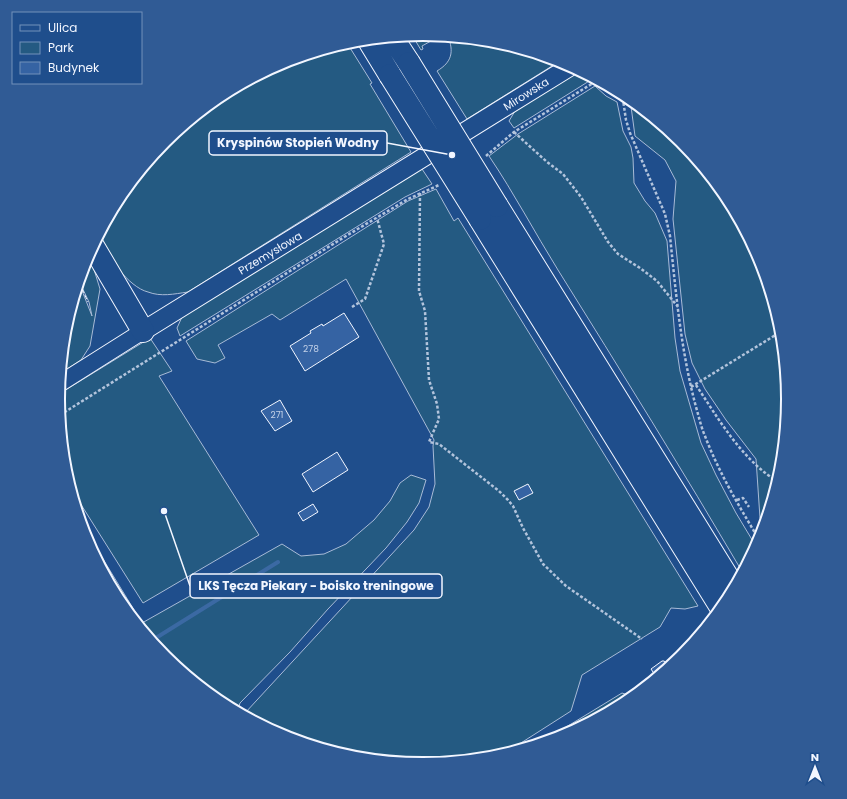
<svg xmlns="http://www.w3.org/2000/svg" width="847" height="799" font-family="Poppins,sans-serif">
  <rect width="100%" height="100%" fill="#1f4e8c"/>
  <path fill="#245a82" stroke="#a8bbd7" d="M424,34l16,2 -18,10 1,3 -2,1 -9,-15z
    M448,36l47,5 65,20 -93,58 -30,-48c15,-9 17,-19 11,-35z
    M347,43l25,40 -2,1 41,68 -223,140c-14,2 -27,5 -40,0 -20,-5 -41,-37 -51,-54l23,-42 45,-55 56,-46 63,-33z
    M579,70l15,8 -80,50 -5,-7 6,-10z
    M595,86l11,10 11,6 6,29 8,16 2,11 1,25 11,18 10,12 12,28 8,97 5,33 21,72 15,32 20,38 21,35 -14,25c-60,-102 -122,-202 -185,-303 -23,-37 -44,-77 -69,-114l29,-22z
    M630,99l52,42 46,56 33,63 21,68 7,72 -7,71 -17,55 -5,-8 -4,-59 -30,-39 -21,-31 -13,-26 -7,-29 -12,-115 3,-38 -11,-21 -30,-24z
    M422,169l10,15 -27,13 -225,139 -3,-8 5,-11z
    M436,189l18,32 4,-3 240,388 -13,3 -14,-1 -11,19 -78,48 -11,36 -72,46 -76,8 -71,-7 -69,-21 -39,-21 1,-3 169,-183 15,-23 6,-23 -2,-38 1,-6 -88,-161 -66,41 -8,-6 -54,31 7,13 -10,5 -18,-4 -11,-18 222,-140z
    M88,256l4,7 8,26 -10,57 -9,14 -20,13 4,-45 14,-45 13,33 -3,-14 -10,-21z
    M150,338l22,33 -13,5 100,159 -116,68 -73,-116 -5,-16 -7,-72 1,-5z
    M411,475l15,5 -7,23 -12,19 -21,26 -58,61 -38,43 -50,51 -3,9 -17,-9 -55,-45 -46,-56 -33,-63 -5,-16 61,100 140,-79 19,12 23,-2 22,-10 28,-24 16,-19 10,-18z
    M622,693l12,4 -15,11 -56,29 -28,9z"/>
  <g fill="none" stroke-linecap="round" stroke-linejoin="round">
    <path stroke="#3b69a3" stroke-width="4" d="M151,641l127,-79"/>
  </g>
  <path fill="#3563a3" stroke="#f2f6ff" d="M344,313l15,24 -54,34 -15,-25 21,-13 -1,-2 12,-7 1,2z
    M280,400l12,21 -17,10 -14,-20z
    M337,452l11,18 -35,22 -11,-18z
    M528,484l5,9 -14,7 -5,-9z
    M313,504l5,8 -15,9 -5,-8z
    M710,624l-8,9 -2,-3z
    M662,661h2l4,3 -1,5 -9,6h-3l-4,-6z"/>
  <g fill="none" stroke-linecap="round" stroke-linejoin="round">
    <defs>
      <path id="tertiary" d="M59,384l84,-53"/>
      <path id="secondary" d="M143,331l428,-265"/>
      <path id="motorway" d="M392,37l17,26
        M368,39l22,36
        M497,206l238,383
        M480,219l242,390
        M93,246l50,85"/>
    </defs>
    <use href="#tertiary" stroke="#f2f6ff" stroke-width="18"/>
    <use href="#secondary" stroke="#f2f6ff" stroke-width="20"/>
    <use href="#motorway" stroke="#f2f6ff" stroke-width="24"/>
    <path stroke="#b3c4dc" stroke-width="2.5" stroke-dasharray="3 2" stroke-linecap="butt" d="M622,93l4,27 4,13 35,81 5,22c6,58 11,115 26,171 3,10 5,20 9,29 14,37 35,72 55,105
      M514,132l33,30 16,12 18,23 27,45 10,12 22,14 17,13 21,26
      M486,156l28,-24 84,-52
      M420,193l-1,98 6,20 4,69 8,24 2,15 -10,23 10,2 60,47 9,9 5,6 10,22 20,36 23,22 76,53
      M352,307l13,-8 19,-55 -7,-26
      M696,385c22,33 47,77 83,97
      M691,387l91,-56
      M60,415l286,-179 62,-37 31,-14
      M737,500l6,-2 6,9"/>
    <use href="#tertiary" stroke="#1f4e8c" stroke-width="16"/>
    <use href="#secondary" stroke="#1f4e8c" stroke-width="18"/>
    <use href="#motorway" stroke="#1f4e8c" stroke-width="22"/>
    <defs>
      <path id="motorway-bridge" d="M409,63l88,143
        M390,75l90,144"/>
    </defs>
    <use href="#motorway-bridge" stroke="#f2f6ff" stroke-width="24" stroke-linecap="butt"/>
    <use href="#motorway-bridge" stroke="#1f4e8c" stroke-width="22"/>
    <path stroke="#f2f6ff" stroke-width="1" stroke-dasharray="5 2" stroke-linecap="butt" d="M79,282l9,20"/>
  </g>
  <g text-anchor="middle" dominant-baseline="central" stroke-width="3" stroke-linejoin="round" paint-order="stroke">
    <g font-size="9" fill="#c3d1e8">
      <text x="311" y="349">278</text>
      <text x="277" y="415">271</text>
    </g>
    <g font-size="11" fill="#f2f6ff" stroke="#1f4e8c">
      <text transform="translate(526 94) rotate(-32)">Mirowska</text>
      <text transform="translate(270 253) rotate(-31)">Przemysłowa</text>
    </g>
  </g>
  <path d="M0 0H847V799H0ZM65 399a358 358 0 1 1 716 0a358 358 0 1 1-716 0Z" fill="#305b95" fill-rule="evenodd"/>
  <path fill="none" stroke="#f2f6ff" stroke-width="2" d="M65 399a358 358 0 1 1 716 0a358 358 0 1 1-716 0Z"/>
  <path fill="none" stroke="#f2f6ff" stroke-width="1.5" d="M452 155L387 143M164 511L190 586"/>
  <g fill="#f2f6ff" stroke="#1f4e8c" stroke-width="1.5">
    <circle cx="452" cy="155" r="4"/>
    <circle cx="164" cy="511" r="4"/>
  </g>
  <g fill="#1f4e8c" stroke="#f2f6ff" stroke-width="1.5">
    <rect x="209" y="131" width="178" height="24" rx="4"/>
    <rect x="190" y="574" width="252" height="24" rx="4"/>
  </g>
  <g font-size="12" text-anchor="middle" font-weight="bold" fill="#f2f6ff">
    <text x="298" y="147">Kryspinów Stopień Wodny</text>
    <text x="316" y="590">LKS Tęcza Piekary - boisko treningowe</text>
  </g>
  <rect x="12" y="12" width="130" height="72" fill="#1f4e8c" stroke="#7391ba"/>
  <rect x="20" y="25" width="20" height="6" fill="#1f4e8c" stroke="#7391ba"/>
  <text x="48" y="32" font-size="12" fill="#f2f6ff">Ulica</text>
  <rect x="20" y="42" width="20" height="12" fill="#245a82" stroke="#7391ba"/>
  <text x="48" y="52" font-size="12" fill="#f2f6ff">Park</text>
  <rect x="20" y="62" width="20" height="12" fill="#3563a3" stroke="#7391ba"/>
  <text x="48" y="72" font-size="12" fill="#f2f6ff">Budynek</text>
  <g transform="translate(815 767)" stroke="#1f4e8c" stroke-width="3" paint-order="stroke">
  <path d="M0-3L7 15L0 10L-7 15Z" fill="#f2f6ff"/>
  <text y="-6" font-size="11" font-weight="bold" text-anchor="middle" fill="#f2f6ff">N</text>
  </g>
</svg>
